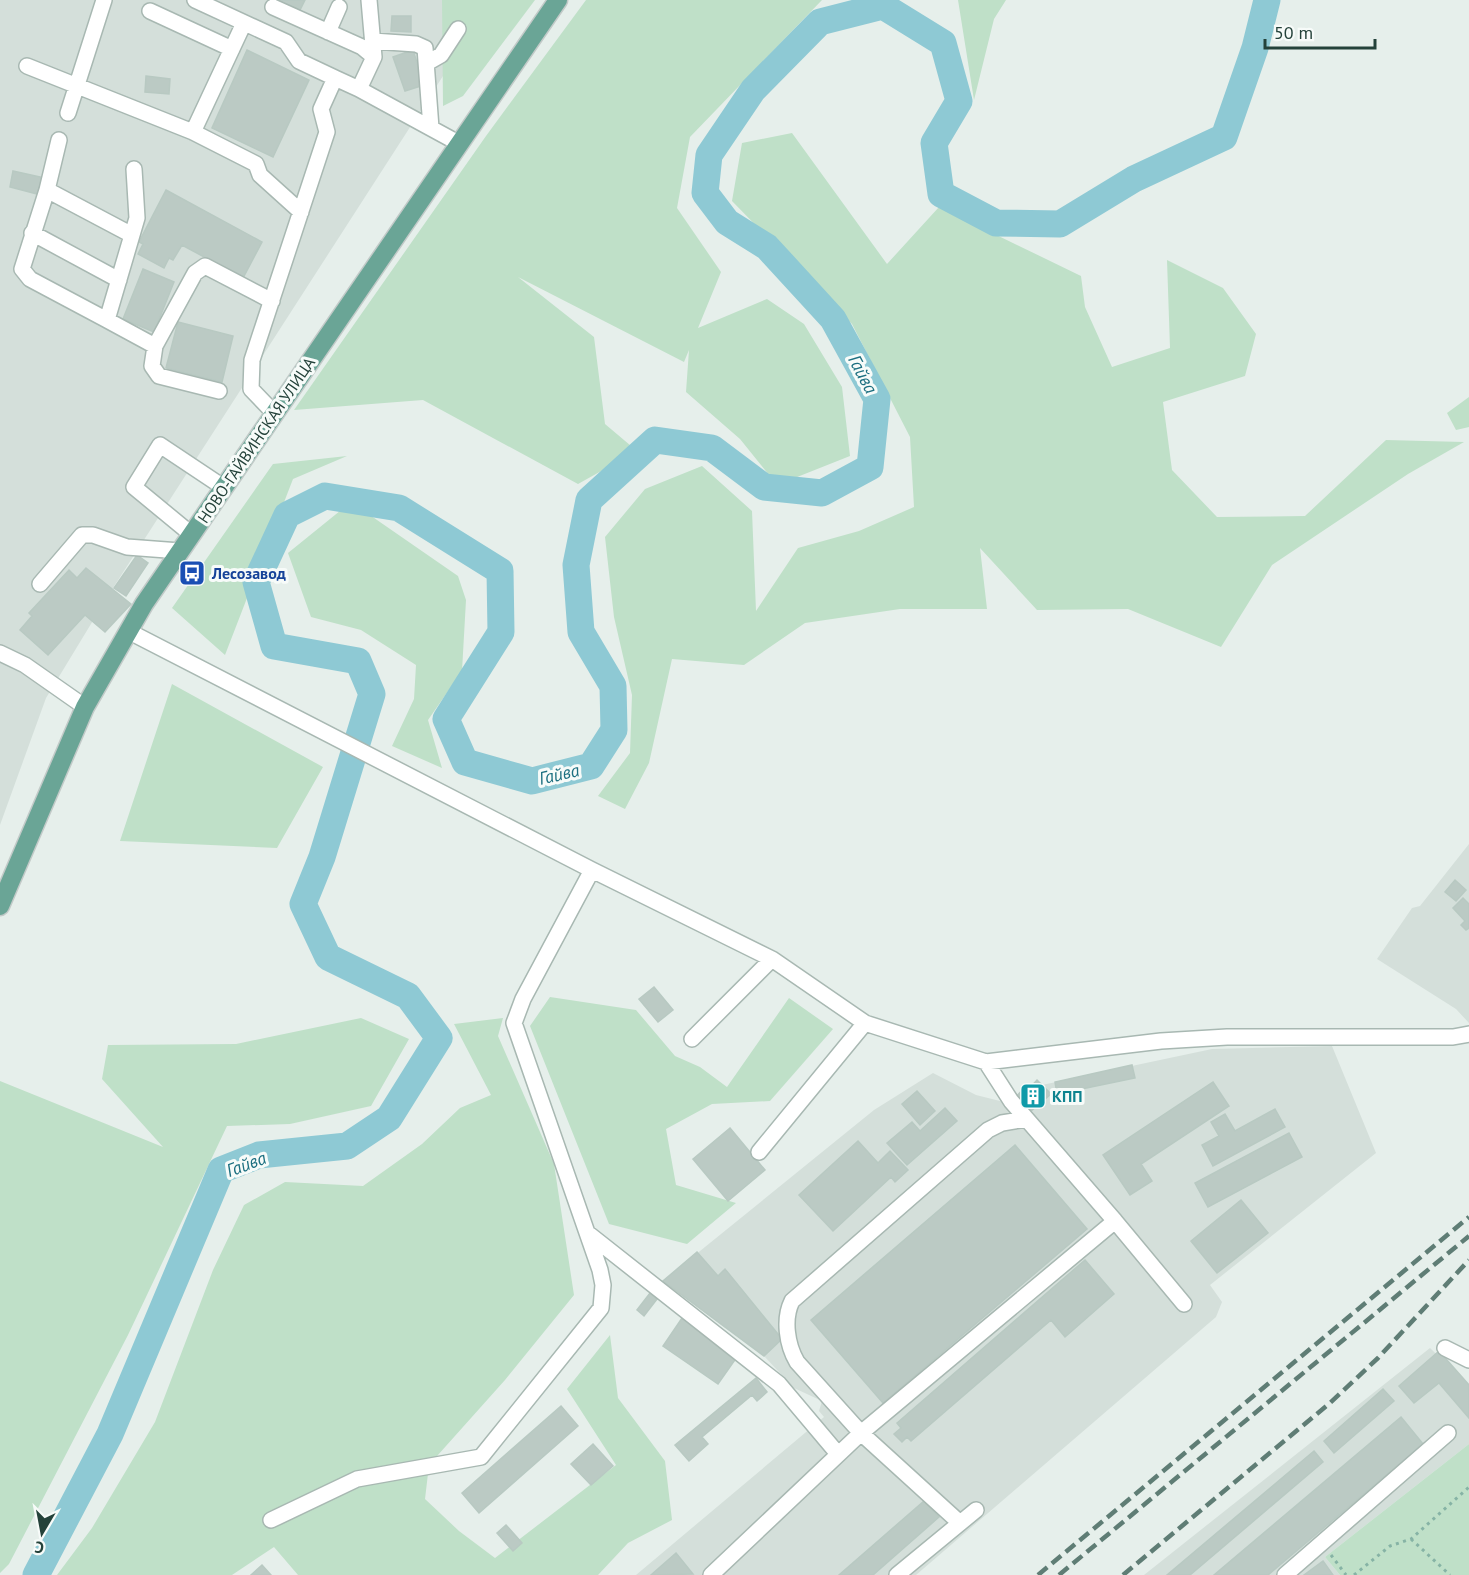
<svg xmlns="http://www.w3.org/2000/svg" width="1469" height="1575" font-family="'PT Sans',sans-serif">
  <rect width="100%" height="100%" fill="#e6efeb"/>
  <path fill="#d4dfda" d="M0,0h492l-381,591 -65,107 -46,127z
    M1469,844v179l-13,-14 -79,-50 35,-51 8,-2z
    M1332,1046l44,107 -166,132 12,17 -6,15 -300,258h-280l188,-158 -5,-6 3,-10 -28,-13 -30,-32 -101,-75 211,-171 59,-37 43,22 32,8 29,-23 5,5 170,-36z
    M1430,1348l39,38v58l-144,113 15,18h-196z"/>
  <path fill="#bfe0c8" d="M442,0h93l-72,96 -20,10z
    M586,0h236l-132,137 -13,71 44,64 -23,56 69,-29 37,25 38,63 8,69 -73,29 -37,-46 -54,-47 3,-42 -5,12 -166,-85 76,60 11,87 32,27 -59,33 -155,-84 -129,10 192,-274z
    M958,0h48l-12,19 -20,81z
    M792,133l95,131 52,-57 142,69 4,31 27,60 58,-19 -3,-88 56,28 33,46 -11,42 -82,26 9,68 45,47 88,-1 81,-76 78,2 -56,32 -136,91 -51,82 -93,-38 -91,1 -57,-62 7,61h-87l-95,14 -61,42 -72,-6 -23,104 -24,46 -27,-13 32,-43 2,-58 -18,-78 -9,-80 40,-48 57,-23 50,45 4,100 42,-63 61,-17 55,-24 -4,-70 -58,-113 -120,-123 10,-58z
    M1469,397v30l-13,3 -9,-17z
    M347,456l-54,23 -68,176 -53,-47 101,-144z
    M351,502l107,74 8,24 -4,71 -34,49 14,48 -50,-22 22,-47 2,-34 -55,-35 -50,-13 -23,-64z
    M172,684l151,83 -46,81 -157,-7z
    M550,997l86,13 39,46 25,11 27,20 62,-89 44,31 -63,72 -58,3 -46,25 10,56 60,18 -49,41 -78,-20 -79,-198z
    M361,1018l48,21 -38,67 -81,18 -63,2 -99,209 -119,229 -9,9v-492l163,66 -61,-68 6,-34 128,-1z
    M503,1018l-5,18 56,128 20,131 -69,85 -76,85 -4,34 34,32 36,27 121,-93 -49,-76 43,-54 8,63 47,63 7,59 -44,23 -30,32h-300l-24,-28 -42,28h-175l35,-47 63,-106 58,-152 31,-65 41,-23 78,4 59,-42 38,-36 31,-13 -37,-71z
    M1469,1444v131h-129l-15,-18z"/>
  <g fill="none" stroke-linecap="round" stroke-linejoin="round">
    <path stroke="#8ec9d4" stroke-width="27" d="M36,1575l74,-141 111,-264 38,-15 88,-9 42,-28 50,-80 -31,-42 -80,-39 -25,-53 19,-47 50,-163 -14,-33 -84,-15 -18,-64 31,-67 38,-19 74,12 101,63 1,61 -55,87 19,43 67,19 59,-15 23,-36 -1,-44 -32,-54 -5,-67 13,-65 66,-60 57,8 52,39 58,6 48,-26 7,-68 -44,-80 -66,-72 -40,-25 -22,-29 4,-38 44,-65 67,-68 63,-16 60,37 16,58 -25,42 7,51 55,29 64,1 74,-45 90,-42 31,-89 12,-48"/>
  </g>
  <path fill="#bbcac4" stroke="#b8c9c2" stroke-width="1.5" d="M277,0h28l-5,10z
    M392,16h19v16l-20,-1z
    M247,50l62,30 -36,77 -61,-29z
    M413,50l11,35 -19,6 -12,-34z
    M146,76l24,3 -1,15 -24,-2z
    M13,171l32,7 -4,17 -31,-8z
    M166,190l96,52 -19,36 -61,-33 -9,15 -4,-2 -5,10 -26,-14 5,-10 -4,-2z
    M143,269l31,13 -20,50 -31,-13z
    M178,322l55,14 -11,46 -56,-14z
    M137,555l11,8 -22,33 -12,-8z
    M86,568l45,36 -26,28 -20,-17 -37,40 -28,-25 12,-14 -3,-3 40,-43 8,8z
    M1455,880l11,10 -10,11 -11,-9z
    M1463,898l6,6v24l-3,2 -5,-5 4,-4 -12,-13z
    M654,987l19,23 -15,12 -19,-23z
    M1132,1065l3,13 -78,16 -2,-12z
    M1037,1080l14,14 -20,17 -4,-3 -2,2 -11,-11 11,-12 3,3z
    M1213,1082l16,24 -88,58 11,17 -22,14 -27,-40z
    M917,1091l18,20 -15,14 -18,-21z
    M945,1108l12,13 -50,44 -20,-22 25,-21 8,9z
    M1275,1109l10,18 -72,39 -11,-21 17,-9 -8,-14 14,-8 10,17z
    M730,1128l35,42 -37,31 -35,-42z
    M1289,1133l13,24 -94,50 -13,-24z
    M858,1141l20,22 12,-12 18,19 -13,12 -4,-5 -58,54 -34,-36z
    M1015,1145l72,84 -204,174 -72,-83z
    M1241,1200l27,33 -51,40 -26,-32z
    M697,1252l21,24 7,-7 57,70 -18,17 -101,-75z
    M1085,1260l29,34 -49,43 -14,-17 -140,121 -4,-4 -5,5 -8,-8 7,-6 -4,-5z
    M650,1293l7,6 -13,17 -7,-6z
    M682,1318l55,39 -19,27 -55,-38z
    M1439,1351l30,34v33l-30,-35 -25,20 -15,-17z
    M756,1378l11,14 -10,9 -5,-6 -50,42 6,7 -19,17 -14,-16z
    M1383,1389l11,12 -60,52 -10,-12z
    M561,1406l17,20 -99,87 -17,-20z
    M1401,1417l22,27 -155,131h-54z
    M593,1444l20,22 -22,19 -20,-21z
    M1314,1451l9,11 -133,113h-23z
    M924,1501l15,16 -66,58h-34z
    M506,1525l16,18 -9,8 -16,-18z
    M676,1553l17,21 -42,1z
    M1323,1561l10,14h-29z
    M262,1565l9,10h-20z"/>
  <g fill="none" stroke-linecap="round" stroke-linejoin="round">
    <defs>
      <path id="minor" d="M195,0l91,42 13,19 36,17
        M369,0l5,57 -15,32 101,55
        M273,7l89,40 12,10
        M150,11l82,38
        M328,32l11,-25
        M373,41l43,3 9,4 6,80
        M427,63l14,-8 17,-26
        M27,66l166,66 63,32 4,11 41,37
        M68,113l36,-113
        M193,132l51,-109
        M59,140l-12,50 -25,79 8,10 77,41
        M134,169l3,49 -30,102 48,26 40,-73 10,-7 67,35
        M47,190l85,45
        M32,233l87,47
        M155,346l-3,20 7,10 60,15
        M274,413l-23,-24 1,-29 75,-228 -6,-23 14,-31 24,11
        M191,534l-57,-47 26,-42 63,42
        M40,584l42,-49h11l34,12 53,4
        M128,631l464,239 180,89 93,64 121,39 175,-21 66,-4h226l16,-3
        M0,653l25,12 60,42
        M692,1039l80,-80
        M759,1152l106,-129
        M1115,1221l69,83
        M590,1235l189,149 59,70
        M1445,1348l24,12
        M271,1520l86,-41 124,-22 120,-149 2,-23 -3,-15 -86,-247 9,-24 69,-129
        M960,1523l-99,-90 -64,-71c-10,-17 -14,-43 -5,-61l196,-171 14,-7 24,-4
        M711,1575l150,-142 254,-212 -104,-120 -25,-39
        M897,1575l79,-65
        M1285,1575l163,-142"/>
      <path id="major" d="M0,906l85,-199 59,-103 414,-604"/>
    </defs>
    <use href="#minor" stroke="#a8b8b2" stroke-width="18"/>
    <use href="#major" stroke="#c2cac8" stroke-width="21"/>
    <path stroke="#86b3a5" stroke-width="3" stroke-dasharray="3 4.5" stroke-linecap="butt" d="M1411,1539l39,36
      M1331,1555l15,20
      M1354,1575l36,-29 21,-7 58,-52"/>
    <use href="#minor" stroke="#fff" stroke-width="15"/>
    <use href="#major" stroke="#6aa596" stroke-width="18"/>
    <path stroke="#5f7d75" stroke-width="4.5" stroke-dasharray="12 6" stroke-linecap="butt" d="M1038,1575l431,-358
      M1059,1575l410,-339
      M1123,1575l207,-172 48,-45 91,-98"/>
  </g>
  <defs>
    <symbol id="bus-square" viewBox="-11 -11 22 22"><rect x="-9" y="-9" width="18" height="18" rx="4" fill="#1a4fb4" stroke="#f7fbf9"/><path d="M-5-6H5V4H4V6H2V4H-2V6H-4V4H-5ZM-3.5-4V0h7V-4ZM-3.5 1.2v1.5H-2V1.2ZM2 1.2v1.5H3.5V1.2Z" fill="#fff"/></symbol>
    <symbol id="building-square" viewBox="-11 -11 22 22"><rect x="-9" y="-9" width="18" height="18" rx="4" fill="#0f9aa8" stroke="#f7fbf9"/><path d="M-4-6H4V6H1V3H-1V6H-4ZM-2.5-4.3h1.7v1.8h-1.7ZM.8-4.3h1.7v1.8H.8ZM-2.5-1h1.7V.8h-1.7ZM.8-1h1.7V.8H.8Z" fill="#fff"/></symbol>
  </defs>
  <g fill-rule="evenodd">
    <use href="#bus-square" x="177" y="558" width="30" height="30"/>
    <use href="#building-square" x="1018" y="1081" width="30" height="30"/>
  </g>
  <g text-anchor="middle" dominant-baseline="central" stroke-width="6" stroke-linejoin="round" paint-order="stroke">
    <g font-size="16" fill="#24423a" stroke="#f7fbf9">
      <text transform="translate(256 440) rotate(-56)">НОВО-ГАЙВИНСКАЯ УЛИЦА</text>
    </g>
    <g font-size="16" font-weight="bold" fill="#164399" stroke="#f7fbf9" text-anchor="start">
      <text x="212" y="573">Лесозавод</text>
    </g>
    <g font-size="16" font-weight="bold" fill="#0d838f" stroke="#f7fbf9" text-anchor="start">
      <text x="1052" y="1096">КПП</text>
    </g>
    <g font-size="18" font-style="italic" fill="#1c6f80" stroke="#f7fbf9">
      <text transform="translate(863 374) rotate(62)">Гайва</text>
      <text transform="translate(559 774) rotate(-13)">Гайва</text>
      <text transform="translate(246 1164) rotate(-21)">Гайва</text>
    </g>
  </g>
  <g transform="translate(42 1533) rotate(190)" stroke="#f7fbf9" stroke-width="4.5" paint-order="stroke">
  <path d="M0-4.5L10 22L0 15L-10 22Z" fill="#24423a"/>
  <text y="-9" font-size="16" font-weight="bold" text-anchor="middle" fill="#24423a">С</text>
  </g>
  <path d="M1265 39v9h110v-9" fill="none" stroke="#24423a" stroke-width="3"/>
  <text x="1274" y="39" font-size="18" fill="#24423a" stroke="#f7fbf9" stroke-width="4.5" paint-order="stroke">50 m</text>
</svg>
